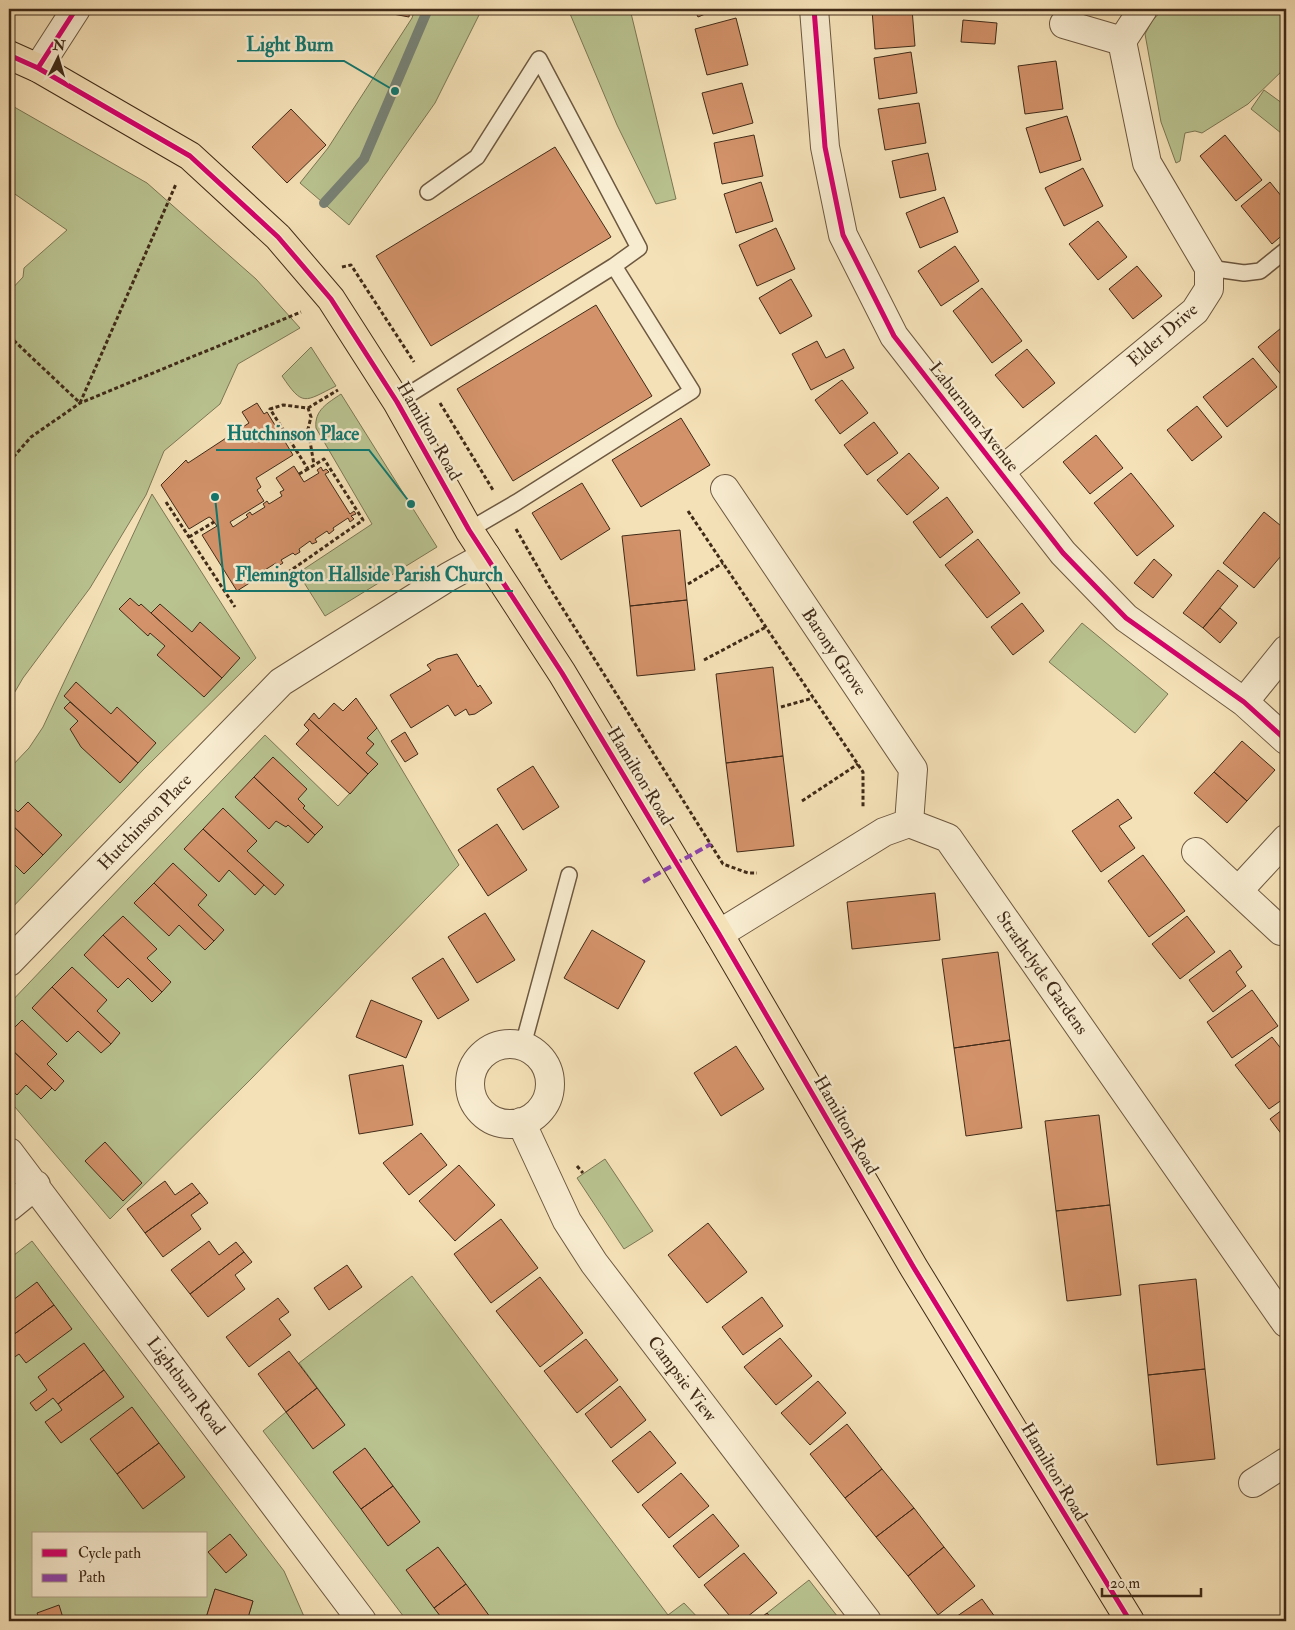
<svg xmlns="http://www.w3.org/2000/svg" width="1295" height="1630" font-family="'IM FELL Double Pica',serif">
  <rect width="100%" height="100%" fill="#f5e1b7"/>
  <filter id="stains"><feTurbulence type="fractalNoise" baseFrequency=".004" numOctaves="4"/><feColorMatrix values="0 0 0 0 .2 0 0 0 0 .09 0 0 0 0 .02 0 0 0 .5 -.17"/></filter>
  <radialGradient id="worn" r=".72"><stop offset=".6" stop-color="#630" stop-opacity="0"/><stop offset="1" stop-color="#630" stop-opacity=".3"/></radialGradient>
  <path fill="#b9c390" stroke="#7c7754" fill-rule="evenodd" d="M415,9h67l-47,94 -86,122 -49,-42 28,-35 84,-130z
    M568,9h62l46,190 -20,5 -39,-79z
    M1163,9h123v58l-38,37 -46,29 -7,-2 -10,2 -5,28 -4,2 -15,-41 -16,-88 7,-13z
    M1264,90l22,16v31l-35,-28z
    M9,104l138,79 109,96 44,49 -62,36 -18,40 -56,47 -18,44 -56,93 -67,90 -14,24v-410l14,-15 1,-9 43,-38 -58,-40z
    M311,347l25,39c-32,16 -33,21 -54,-10z
    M341,394l96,153 -112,69 -27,-43 74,-49 -56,-96c-2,-18 12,-25 25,-34z
    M152,494l104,164 -112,111 -135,142v-142l20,-21 14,-21z
    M1082,623l86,71 -33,39 -86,-71z
    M377,728l82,137 -207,213 -142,141 -101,-119v-96l256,-269 73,71 39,-42 -11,-11 8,-9 -7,-6z
    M605,1159l48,72 -29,18 -47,-71z
    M32,1241l252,330 22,50h-59l6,-20 -38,-12 -10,32h-196v-362zM34,1534h172v62h-172z
    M412,1276l256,339 16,-12 17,18h-208l-55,-74 -31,23 37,51h-37l-144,-190 23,-19 27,36 32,-23 -46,-62zM365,1448l55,74 -31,23 -56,-73z
    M809,1580l32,41h-84z"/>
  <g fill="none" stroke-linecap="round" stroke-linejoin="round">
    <path stroke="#788276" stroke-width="10" d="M324,203l40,-44 64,-150"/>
  </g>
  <path fill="#d3926a" stroke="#402b18" d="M366,9h44l-1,8z
    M694,9h23l-19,8z
    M912,9l3,37 -40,3 -3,-39z
    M736,18l12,47 -41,10 -12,-46z
    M963,20l34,3 -2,21 -34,-2z
    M911,52l6,41 -38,6 -5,-41z
    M1056,61l7,48 -38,5 -7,-48z
    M742,83l11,40 -40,11 -11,-41z
    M919,103l7,40 -41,7 -7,-41z
    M291,109l35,36 -39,38 -35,-36z
    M1067,116l14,44 -41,13 -14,-45z
    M754,135l9,41 -41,8 -8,-41z
    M1225,135l37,45 -26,21 -36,-45z
    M555,147l56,90 -180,109 -55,-90z
    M928,153l8,37 -36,8 -8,-37z
    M1083,168l20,38 -39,20 -19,-38z
    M761,182l12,39 -37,12 -12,-39z
    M1270,182l16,20v30l-14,12 -31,-38z
    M944,197l14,35 -38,16 -14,-35z
    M1098,221l29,36 -29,23 -29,-36z
    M776,228l19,41 -38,17 -18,-41z
    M955,246l24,35 -38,25 -23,-35z
    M1137,266l25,30 -29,23 -24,-30z
    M791,279l21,37 -32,18 -21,-36z
    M982,288l40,53 -30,22 -39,-52z
    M596,305l56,91 -139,85 -56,-92z
    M1286,324v52l-2,2 -26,-31z
    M817,341l9,17 18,-9 10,19 -43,22 -19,-36z
    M1027,349l28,34 -32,25 -28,-33z
    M1253,358l24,29 -50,40 -24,-30z
    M842,380l26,33 -28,21 -25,-34z
    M257,403l7,11 3,-2 26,43 -37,23 5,9 -4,3 7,11 -34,21 3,5 15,-10 -2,-2 4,-3 2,3 13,-8 -2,-3 4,-3 2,3 13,-8 -2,-4 4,-2 -8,-12 18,-12 10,16 15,-9 -2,-3 4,-3 2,4 3,-2 3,3 -4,2 25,40 4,-3 2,3 -5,2 3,3 -4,3 -2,-4 -15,10 1,2 -5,4 -2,-3 -12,8 2,3 -5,2 -2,-3 -11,8 1,3 -5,3 -2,-2 -12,7 2,3 -5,3 -2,-3 -16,10 2,2 -25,16 -35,-56 15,-9 -6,-8 -2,-1 -20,12 -28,-44 25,-25 2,3 61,-40 -7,-11z
    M1197,406l25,31 -30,24 -25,-31z
    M681,418l29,47 -69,42 -29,-47z
    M874,422l24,31 -31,22 -23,-30z
    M1096,435l27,33 -33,26 -27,-32z
    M909,453l30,35 -32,27 -30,-35z
    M1131,473l43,53 -37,30 -43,-53z
    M582,483l28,46 -49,31 -29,-47z
    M947,497l26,35 -33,26 -27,-36z
    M1264,512l22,18v20l-32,38 -31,-25z
    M680,530l7,70 -57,6 -8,-70z
    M978,539l42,54 -33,25 -42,-53z
    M1154,559l18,16 -19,23 -19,-15z
    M1218,570l20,16 -35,42 -20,-15z
    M130,598l9,8 2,-2 81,74 -18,19 -47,-42 8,-9 -15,-13 -2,3 -29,-27z
    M687,600l8,70 -58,6 -7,-70z
    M1022,603l22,28 -31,24 -22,-28z
    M160,604l32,28 8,-10 40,36 -18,20 -71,-65z
    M1220,608l17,15 -17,20 -17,-15z
    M457,654l21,33 2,-2 12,18 -17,11 -6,1 -3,-6 -11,7 -7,-11 -37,23 -21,-33 41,-25 -4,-5 10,-6z
    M773,667l10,89 -57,7 -10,-89z
    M76,682l35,32 6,-7 39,36 -18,20 -74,-67z
    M356,698l21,30 -10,10 7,6 -8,9 12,11 -10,10 -59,-55 5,-6 5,6 15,-16 9,8z
    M70,702l68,61 -18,20 -39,-36 -11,-18 8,-8 -14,-13z
    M309,719l59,55 -18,20 -54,-50 13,-14 -5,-5z
    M405,732l13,22 -13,8 -14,-21z
    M1242,741l33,29 -28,31 -33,-29z
    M783,756l11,90 -57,6 -11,-89z
    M273,757l34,32 -9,10 7,7 -2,2 20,19 -8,8 -61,-58z
    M533,766l26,41 -36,23 -26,-41z
    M1214,772l33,29 -20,22 -33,-30z
    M254,777l61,58 -7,8 -20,-18 -2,2 -10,-6 -7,8 -34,-32z
    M1118,799l14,19 -13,8 16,22 -34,24 -29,-41z
    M28,802l34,33 -19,20 -34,-33v-18l9,8z
    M223,808l34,33 -10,10 37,34 -9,10 -72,-66z
    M9,822l34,33 -19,19 -15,-15z
    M497,824l30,46 -39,26 -30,-46z
    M203,829l61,56 -9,10 -26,-25 -10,12 -35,-33z
    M1143,855l42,56 -36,26 -41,-56z
    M173,863l34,32 -9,10 26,25 -10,11 -60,-58z
    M154,883l60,58 -9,9 -26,-25 -10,11 -35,-33z
    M935,893l5,47 -88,9 -5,-47z
    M485,913l30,47 -38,23 -29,-46z
    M123,916l34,33 -10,9 24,24 -9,10 -59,-57z
    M1187,916l28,36 -35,27 -28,-35z
    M592,930l53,31 -27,48 -54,-31z
    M103,935l59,57 -10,10 -24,-24 -10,10 -34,-33z
    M1230,950l12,17 -6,5 10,14 -33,26 -24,-32z
    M998,952l12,88 -56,8 -12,-89z
    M443,958l26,42 -31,19 -26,-41z
    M72,967l35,33 -10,11 23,22 -9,11 -59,-57z
    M52,987l59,57 -10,9 -23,-22 -11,11 -35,-34z
    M1252,990l26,36 -46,32 -25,-36z
    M371,1000l51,21 -16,37 -50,-21z
    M22,1020l35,34 -10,10 17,17 -9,10 -46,-44v-14z
    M1272,1037l14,18v42l-17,12 -34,-44z
    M1010,1040l12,88 -56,8 -12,-88z
    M736,1046l28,43 -43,27 -27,-43z
    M9,1047l43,41 -11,11 -15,-14 -9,10 -8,-8z
    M403,1065l10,60 -54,9 -10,-59z
    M1286,1107v33l-16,-21z
    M1099,1115l11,90 -54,6 -11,-90z
    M421,1133l26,32 -38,30 -26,-32z
    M105,1142l37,41 -19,18 -38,-40z
    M459,1165l36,40 -40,36 -36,-40z
    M165,1181l10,14 17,-12 8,10 -55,40 -18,-24z
    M200,1193l8,10 -17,12 10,14 -38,28 -18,-24z
    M1110,1205l11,90 -54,6 -11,-90z
    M501,1219l37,49 -47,35 -37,-49z
    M708,1223l39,49 -40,31 -39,-48z
    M209,1241l10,14 17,-13 8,10 -54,42 -19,-24z
    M244,1252l8,10 -17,13 10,14 -37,28 -18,-23z
    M347,1265l15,22 -33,23 -15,-22z
    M540,1277l43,56 -43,34 -44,-56z
    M1196,1279l9,90 -57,6 -9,-90z
    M37,1282l17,23 -45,33v-35z
    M762,1297l21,29 -40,29 -21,-28z
    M278,1298l11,14 -10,7 12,16 -42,32 -23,-30z
    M54,1305l18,24 -46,34 -7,-9 -10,7v-23z
    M780,1338l32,38 -36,29 -32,-38z
    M586,1339l32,41 -41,33 -33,-42z
    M84,1343l20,27 -46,34 -5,-6 -17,13 -6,-8 17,-13 -9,-13z
    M289,1351l28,37 -31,24 -28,-38z
    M1205,1369l10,90 -58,6 -9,-90z
    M104,1370l20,27 -63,46 -16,-21 17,-12 -4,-6z
    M818,1381l28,32 -36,32 -29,-32z
    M620,1386l26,34 -35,28 -26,-34z
    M317,1388l28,37 -32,24 -27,-37z
    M132,1407l27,36 -42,31 -27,-35z
    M847,1424l35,45 -37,29 -35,-44z
    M650,1431l26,32 -38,30 -26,-32z
    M159,1443l26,34 -42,32 -26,-35z
    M365,1448l28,38 -32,23 -28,-37z
    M882,1469l32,39 -38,29 -31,-39z
    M681,1473l28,33 -40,32 -27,-33z
    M393,1486l27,36 -32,24 -27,-37z
    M914,1508l30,39 -36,29 -32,-39z
    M713,1514l26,32 -40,32 -26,-32z
    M230,1534l17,21 -21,18 -18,-21z
    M438,1547l28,37 -32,24 -28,-38z
    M944,1547l31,39 -37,29 -30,-39z
    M744,1553l33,40 -35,28h-8l-30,-36z
    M466,1584l27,37h-49l-10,-13z
    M215,1589l38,12 -6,20h-42z
    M982,1599l16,22h-48z
    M59,1605l5,16h-24l-3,-8z
    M767,1613l7,8h-17z"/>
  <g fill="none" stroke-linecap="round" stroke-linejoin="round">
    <defs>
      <path id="lane" d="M428,192l49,-35 62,-98 100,189 -25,18
        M1209,268l35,5 16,-2 26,-21
        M397,402l217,-136 78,125 -175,111 -48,28
        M523,1045l46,-170"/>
      <path id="street" d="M814,9l11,138 18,88 51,101 169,217 63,65 118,84 42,38
        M1064,24l58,17 21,-32
        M38,68l38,-59
        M1000,472l195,-161 14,-22v-21l-62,-105 -25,-122
        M725,489l188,280 -4,54
        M1244,702l42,-52
        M1196,852l85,79
        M1238,891l48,-52
        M719,934l165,-102 25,-9 39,15 338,485
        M9,962l272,-280 167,-105 38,-21
        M470 1084a40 40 0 1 1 80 0a40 40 0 1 1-80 0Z
        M521,1122l46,99 27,42 273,358
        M9,1152l353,469
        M9,1207l27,-22
        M1253,1483l33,-21"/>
      <path id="primary" d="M9,55l29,13 152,88 88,81 53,62 66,103 72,128 93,143 157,261 195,334 216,353"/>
    </defs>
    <use href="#lane" stroke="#6d5840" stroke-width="18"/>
    <use href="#street" stroke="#6d5840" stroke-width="30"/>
    <use href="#primary" stroke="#402b18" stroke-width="30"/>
    <path stroke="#402b18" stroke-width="3" stroke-dasharray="4 2.5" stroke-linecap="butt" d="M342,267l9,-2 63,97
      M9,336l71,67 96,-219
      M440,403l53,87
      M308,408l30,-18
      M9,462l22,-25 49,-34 221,-91
      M299,474l9,-5
      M166,502l69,105
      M688,511l175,261v36
      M516,529l32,56 175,279 25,9h9
      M189,537l25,-15
      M277,580l86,-60 -39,-61 -16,10 -38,-60 13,-4 25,3 3,9 -3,12 6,36
      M688,584l35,-21
      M704,660l62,-33
      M781,707l32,-9
      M802,801l56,-37
      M577,1166l6,7"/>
    <use href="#lane" stroke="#f8ecd0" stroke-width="15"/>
    <use href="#street" stroke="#f8ecd0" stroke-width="28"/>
    <use href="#primary" stroke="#f5e1b7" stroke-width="28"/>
    <path stroke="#8e44ad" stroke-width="4" stroke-dasharray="8 4" stroke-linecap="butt" d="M643,882l68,-38"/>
    <defs>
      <path id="cycleway" d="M814,9l11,138 18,88 51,101 169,217 63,65 118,84 42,38
        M9,55l29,13 152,88 88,81 53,62 66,103 72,128 93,143 157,261 195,334 216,353
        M38,68l38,-59"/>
    </defs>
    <use href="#cycleway" stroke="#f8ecd0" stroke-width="8"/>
    <use href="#cycleway" stroke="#d6006c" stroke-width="5"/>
  </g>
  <g text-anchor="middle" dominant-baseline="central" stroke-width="5" stroke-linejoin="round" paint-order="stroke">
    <g font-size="18" fill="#402b18" stroke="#f8ecd0">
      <text transform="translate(1163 335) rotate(-41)">Elder Drive</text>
      <text transform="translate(974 417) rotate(52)">Laburnum Avenue</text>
      <text transform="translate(429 431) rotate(60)">Hamilton Road</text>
      <text transform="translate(834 652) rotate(56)">Barony Grove</text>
      <text transform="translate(640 776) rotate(59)">Hamilton Road</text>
      <text transform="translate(145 822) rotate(-46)">Hutchinson Place</text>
      <text transform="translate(1042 973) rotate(55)">Strathclyde Gardens</text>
      <text transform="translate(846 1125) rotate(60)">Hamilton Road</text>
      <text transform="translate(682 1379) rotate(53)">Campsie View</text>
      <text transform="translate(186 1386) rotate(53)">Lightburn Road</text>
      <text transform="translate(1054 1472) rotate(59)">Hamilton Road</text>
    </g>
  </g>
  <path fill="none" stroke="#0f766e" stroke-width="2" d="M395 91L344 61H237M411 504L369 450H216M215 497L225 591H513"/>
  <g fill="#0f766e" stroke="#f8ecd0" stroke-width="2">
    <circle cx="395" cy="91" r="5"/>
    <circle cx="411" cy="504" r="5"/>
    <circle cx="215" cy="497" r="5"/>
  </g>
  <g font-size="19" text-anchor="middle" font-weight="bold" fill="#0f766e" stroke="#f8ecd0" stroke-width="5" stroke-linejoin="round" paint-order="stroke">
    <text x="290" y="51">Light Burn</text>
    <text x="293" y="440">Hutchinson Place</text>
    <text x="369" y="581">Flemington Hallside Parish Church</text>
  </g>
  <rect width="1295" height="1630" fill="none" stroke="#f5e1b7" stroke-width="30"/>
  <rect x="10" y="10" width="1275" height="1610" fill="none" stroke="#402b18" stroke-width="2.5"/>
  <rect x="15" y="15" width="1265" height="1600" fill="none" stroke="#402b18"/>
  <rect x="32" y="1532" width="175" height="65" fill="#f8ecd0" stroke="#ae9f86"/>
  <rect x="42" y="1549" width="25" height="8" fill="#d6006c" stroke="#ae9f86"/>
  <text x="78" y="1558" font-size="15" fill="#402b18">Cycle path</text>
  <rect x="42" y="1574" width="25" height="8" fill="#8e44ad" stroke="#ae9f86"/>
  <text x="78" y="1582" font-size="15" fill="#402b18">Path</text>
  <g transform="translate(58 58) rotate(5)" stroke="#f8ecd0" stroke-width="4" paint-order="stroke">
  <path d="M0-4L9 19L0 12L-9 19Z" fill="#402b18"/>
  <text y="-8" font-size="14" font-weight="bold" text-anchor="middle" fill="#402b18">N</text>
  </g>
  <path d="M1102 1588v8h99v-8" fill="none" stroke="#402b18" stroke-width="2.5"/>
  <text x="1110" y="1588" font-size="15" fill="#402b18" stroke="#f8ecd0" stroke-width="4" paint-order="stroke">20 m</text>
  <rect width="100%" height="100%" filter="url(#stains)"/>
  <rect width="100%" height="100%" fill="url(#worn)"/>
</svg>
